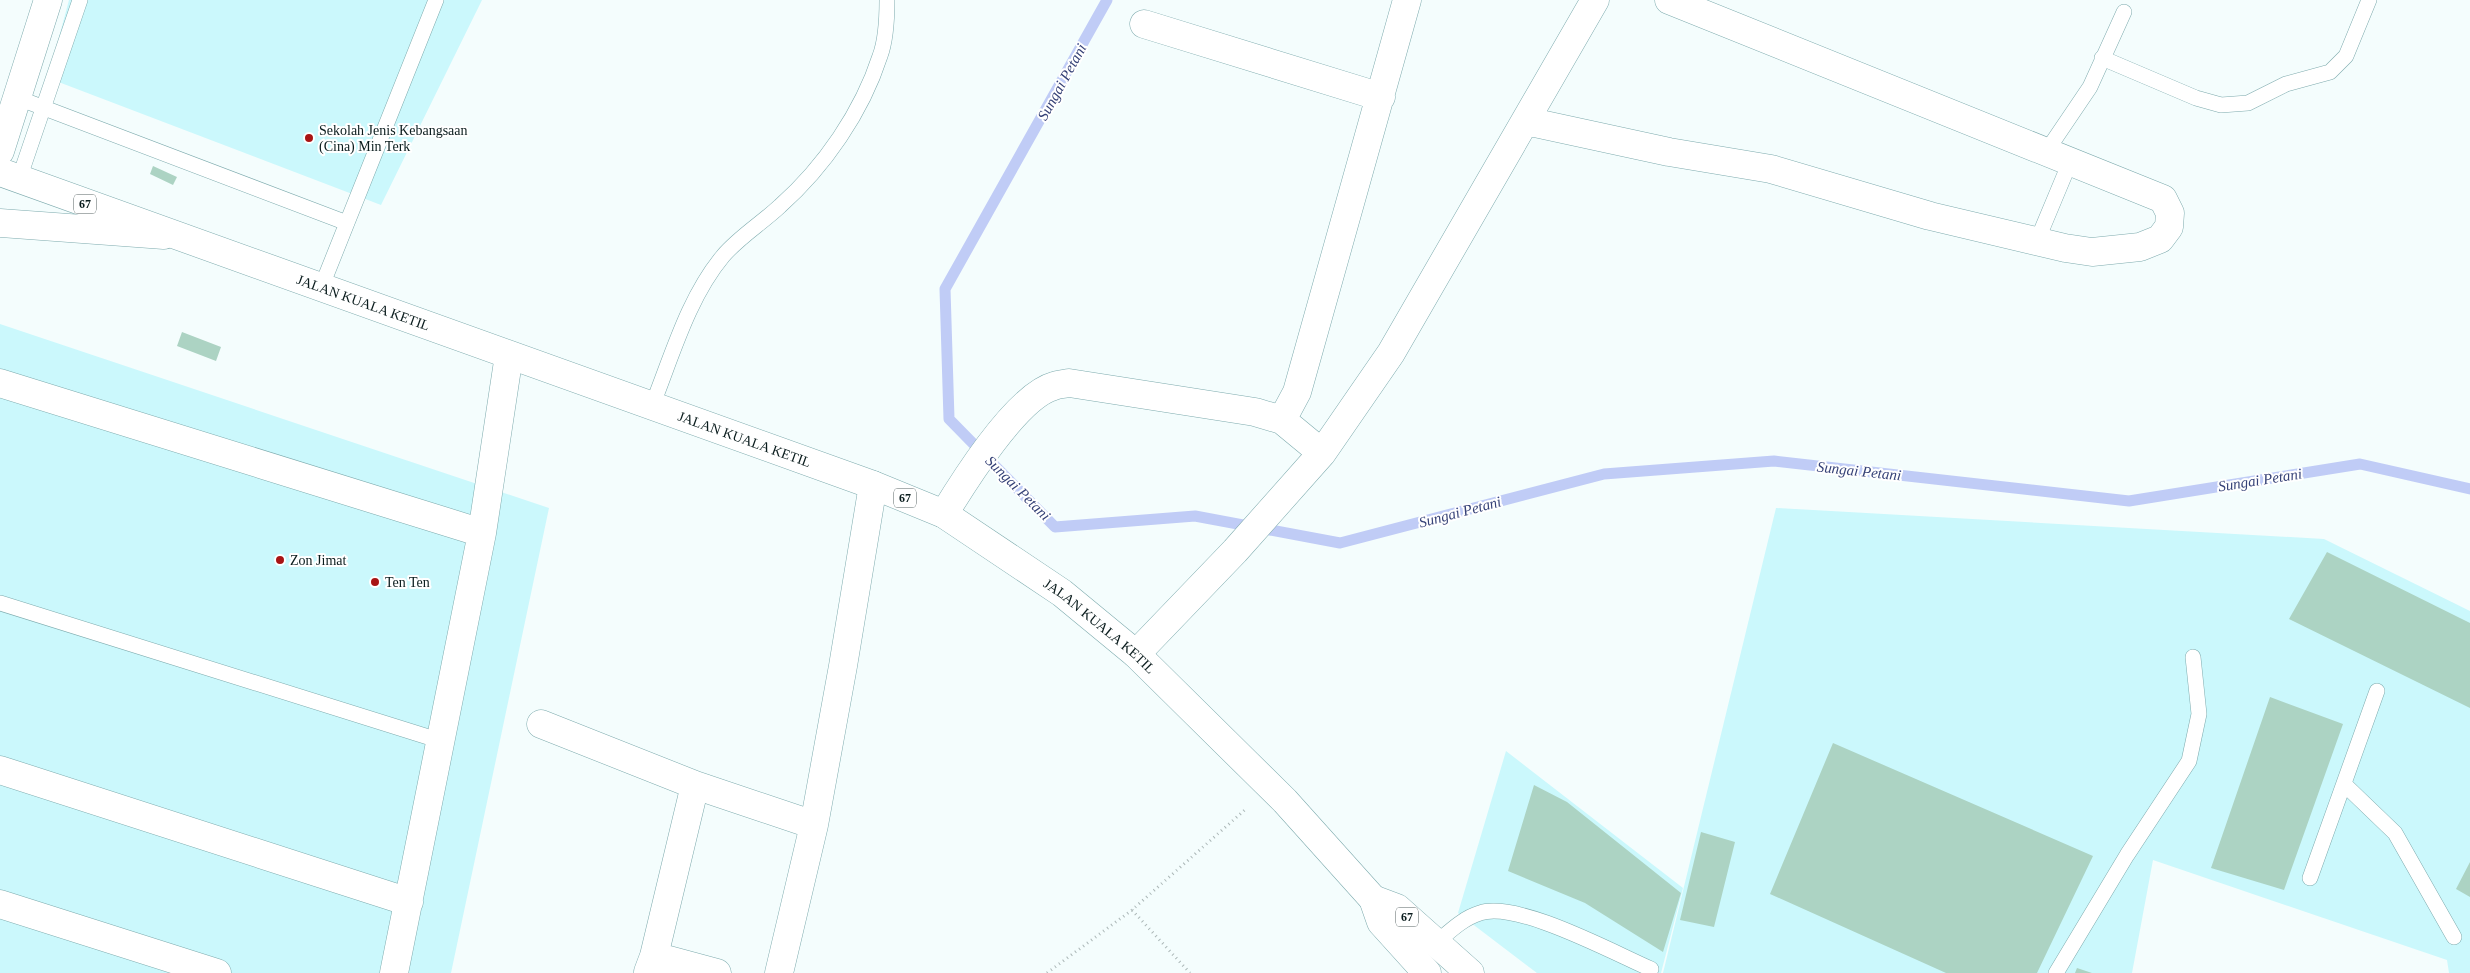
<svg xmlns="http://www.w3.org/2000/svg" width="2470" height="973" font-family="'Times New Roman',serif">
  <rect width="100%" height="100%" fill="#f4fdfd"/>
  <path fill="#cbf8fc" d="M69,0h413l-101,205 -333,-127z
    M0,324l549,184 -98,465h-451z
    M1776,508l548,31 146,72v362h-21l-2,-13 -294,-100 -21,113h-469z
    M1506,751l177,137 -22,85h-124l-79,-60z"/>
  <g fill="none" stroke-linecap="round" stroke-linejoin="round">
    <path stroke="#c0ccf6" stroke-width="11" d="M1107,0l-162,289 4,130 106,108 140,-11 145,27 264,-69 170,-13 355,40 231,-37 110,25"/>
  </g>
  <path fill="#acd3c3" d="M153,166l24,11 -4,8 -23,-11z
    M182,332l39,15 -5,14 -39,-15z
    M2327,552l143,71v85l-181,-89z
    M2270,697l73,27 -59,166 -73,-22z
    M1833,743l260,113 -56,117h-91l-176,-79z
    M1534,785l33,17 114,91 -18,59 -78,-49 -77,-32z
    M1701,832l34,10 -21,85 -34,-7z
    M2470,862v35l-14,-8z
    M2077,968l15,5h-17z"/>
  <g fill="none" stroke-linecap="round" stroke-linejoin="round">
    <defs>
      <path id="service" d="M2102,58l94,40 25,7 27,-2 38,-19 44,-12 16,-16 23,-56
        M18,98l329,125
        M2046,152l44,-65 34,-75
        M19,179l61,-179
        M2037,241l33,-79
        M321,288l115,-288
        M652,406c20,-50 36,-108 71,-150 16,-19 39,-33 57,-50 44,-39 82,-94 100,-150 6,-16 7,-39 7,-56
        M0,603l441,138
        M2344,784l51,49 59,104
        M2310,878l67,-187
        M1436,943c13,-11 27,-25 44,-30 36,-13 134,40 171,56
        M2056,973l71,-118 62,-94 10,-47 -6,-57"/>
      <path id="minor" d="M1144,24l237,73
        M1526,121l143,31 102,17 159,47 135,32 27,4 48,-5 20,-8 9,-12 1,-14 -7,-14 -494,-199
        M0,151l48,-151
        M0,223l164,12
        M0,383l482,150
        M1282,420l40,33
        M944,514c20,-33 73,-118 110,-128 4,-2 10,-2 15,-3l186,29 27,8 15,-28 110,-392
        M1136,654l99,-103 87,-98 69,-100 204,-353
        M541,724l154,61 119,40
        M0,770l409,132
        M0,904l217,69
        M654,956l41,-171
        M648,972l6,-16 63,17
        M394,973l88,-440 27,-178
        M779,973l35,-148 29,-159 30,-181"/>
      <g id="primary">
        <path id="s1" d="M0,172l873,313 71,29 118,79 74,61 149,147 88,98 8,23 46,51"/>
        <path d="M1373,899l24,9 73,65"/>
      </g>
    </defs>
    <use href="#service" stroke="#7eabae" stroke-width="16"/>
    <use href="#minor" stroke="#7eabae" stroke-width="29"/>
    <use href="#primary" stroke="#7eabae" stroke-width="29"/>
    <path stroke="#abb7b7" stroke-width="3" stroke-dasharray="1 4" stroke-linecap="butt" d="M1132,910l58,63
      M1047,973l85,-63 115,-102"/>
    <use href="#service" stroke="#fff" stroke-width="15"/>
    <use href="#minor" stroke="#fff" stroke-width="28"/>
    <use href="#primary" stroke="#fff" stroke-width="28"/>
  </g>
  <g fill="#a81414" stroke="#fff" stroke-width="2">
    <circle cx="309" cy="138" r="5"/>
    <circle cx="280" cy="560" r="5"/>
    <circle cx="375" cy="582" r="5"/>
  </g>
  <g text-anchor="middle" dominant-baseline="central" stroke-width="4" stroke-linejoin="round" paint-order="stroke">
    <g fill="#fff" stroke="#546061" stroke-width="1">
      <rect x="74" y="194.5" width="22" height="19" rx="4"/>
      <rect x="894" y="488.5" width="22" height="19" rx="4"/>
      <rect x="1396" y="907.5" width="22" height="19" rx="4"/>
    </g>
    <g font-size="12" font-weight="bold" fill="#0a1c1d">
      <text x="85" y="204">67</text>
      <text x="905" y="498">67</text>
      <text x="1407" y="917">67</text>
    </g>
    <g font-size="14" fill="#0a1c1d" stroke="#fff" text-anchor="start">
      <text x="319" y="130">Sekolah Jenis Kebangsaan<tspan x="319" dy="16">(Cina) Min Terk</tspan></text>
      <text x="290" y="560">Zon Jimat</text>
      <text x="385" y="582">Ten Ten</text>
    </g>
    <g font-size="14" fill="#0a1c1d" stroke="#fff">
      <text stroke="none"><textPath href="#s1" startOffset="386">JALAN KUALA KETIL</textPath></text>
      <text stroke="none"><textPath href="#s1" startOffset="791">JALAN KUALA KETIL</textPath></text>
      <text stroke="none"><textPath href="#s1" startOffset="1196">JALAN KUALA KETIL</textPath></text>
    </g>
    <g font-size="15" font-style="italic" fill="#364277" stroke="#fff">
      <text transform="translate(1062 82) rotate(-61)">Sungai Petani</text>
      <text transform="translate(1859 471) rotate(6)">Sungai Petani</text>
      <text transform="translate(2260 480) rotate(-9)">Sungai Petani</text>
      <text transform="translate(1018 488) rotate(45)">Sungai Petani</text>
      <text transform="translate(1460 512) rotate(-15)">Sungai Petani</text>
    </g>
  </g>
</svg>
